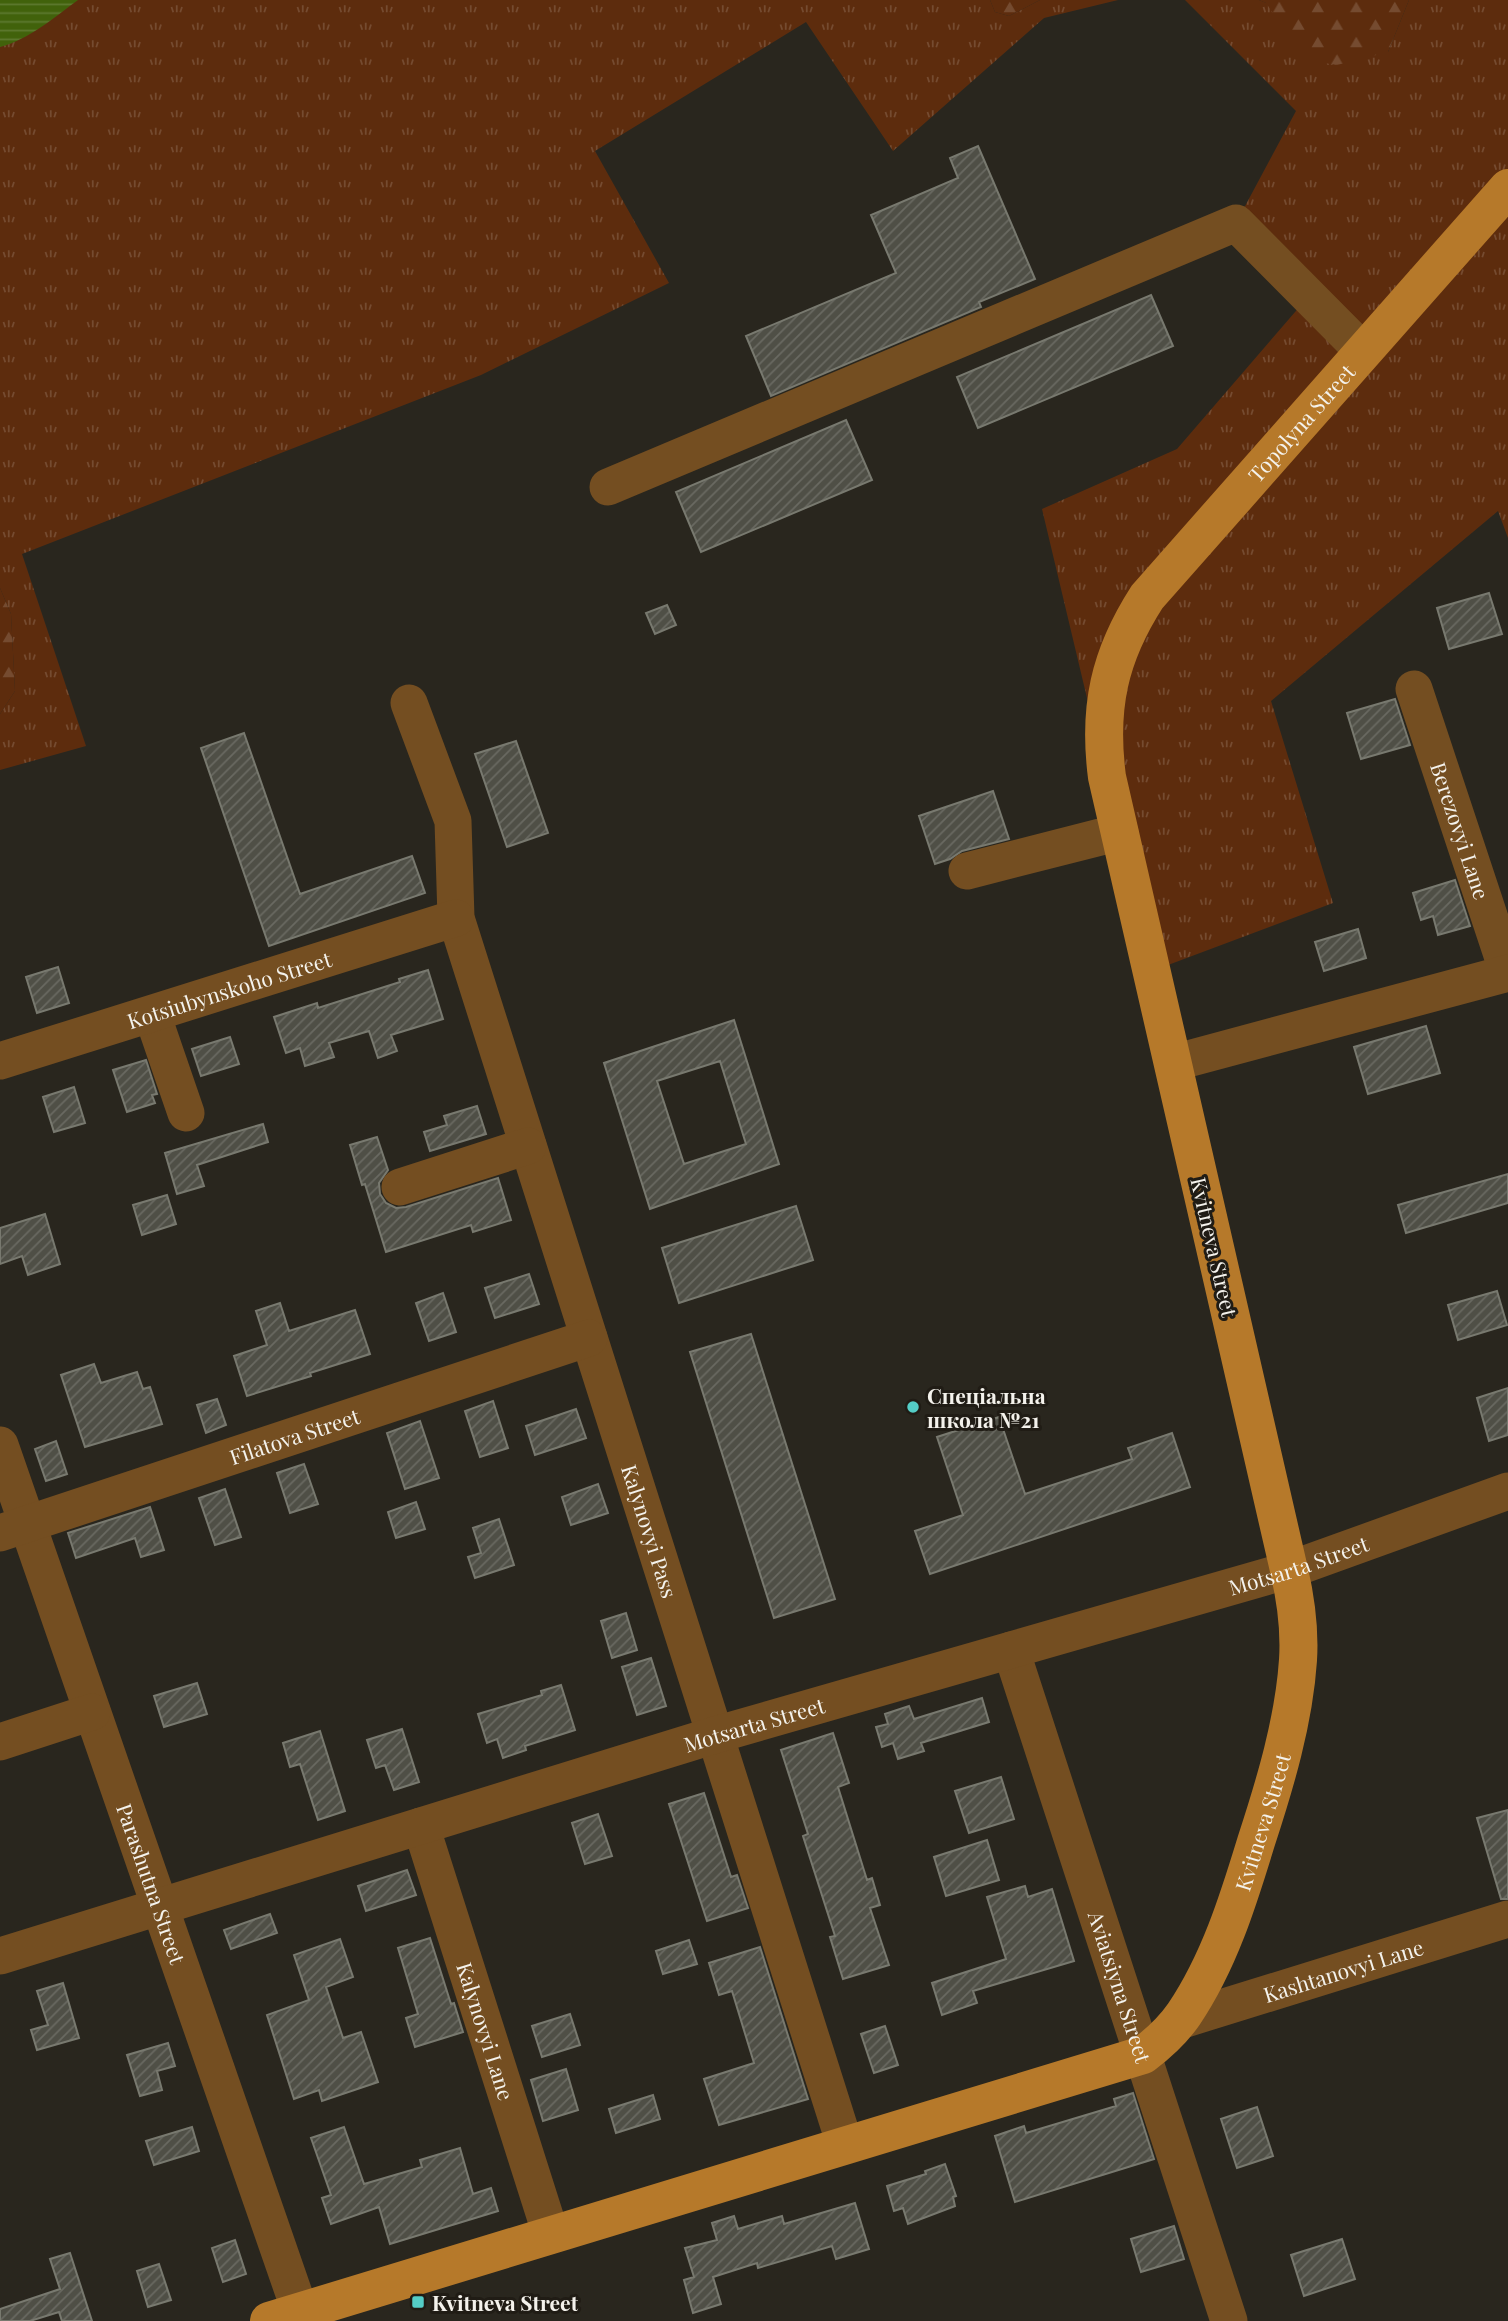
<svg xmlns="http://www.w3.org/2000/svg" width="1508" height="2321" font-family="'Playfair Display',serif">
  <defs>
    <pattern id="grass-tufts" width="24" height="20" patternUnits="userSpaceOnUse" patternTransform="scale(1.75)"><rect width="24" height="20" fill="#5d2c0d"/><path d="M3 7l-1-3M5 7V3M7 7l1-3M15 17l-1-3M17 17v-4M19 17l1-3" fill="none" stroke="#754b30"/></pattern>
    <pattern id="forest-firs" width="22" height="20" patternUnits="userSpaceOnUse" patternTransform="scale(1.75)"><rect width="22" height="20" fill="#5d2c0d"/><path d="M5 1l3.5 6h-7zM16 11l3.5 6h-7z" fill="#754b30"/></pattern>
    <pattern id="water-rules" width="6" height="5" patternUnits="userSpaceOnUse" patternTransform="scale(1.75)"><rect width="6" height="5" fill="#41620b"/><path d="M0 2.5h6" fill="none" stroke="#5d792f"/></pattern>
    <pattern id="building-hatch" width="6" height="6" patternUnits="userSpaceOnUse" patternTransform="scale(1.75)"><rect width="6" height="6" fill="#4f4f46"/><path d="M-1 1l2-2M0 6l6-6M5 7l2-2" fill="none" stroke="#696961"/></pattern>
  </defs>
  <rect width="100%" height="100%" fill="#29261e"/>
  <path fill="url(#grass-tufts)" d="M0,0h990l5,12 14,4 31,-16h78l-74,18 -151,133 -87,-129 -211,129 74,132 -188,92 -459,179 64,192 -86,24v-56l15,-23 -4,-77 -11,-26z
    M1185,0h74l129,52 21,-52h99v538l-10,-27 -227,190 62,202 -181,68 -110,-462 135,-60 131,-152 -72,-74 60,-112z"/>
  <path fill="url(#forest-firs)" d="M990,0h50l-31,16 -14,-4z
    M1259,0h150l-21,52 -51,13 -32,-5 -39,-57z
    M0,588l11,26 4,77 -15,23z"/>
  <path fill="url(#water-rules)" d="M0,0h78c-23,17 -50,40 -78,47z"/>
  <path fill="url(#building-hatch)" stroke="#78796f" stroke-width="2" fill-rule="evenodd" d="M978,146l57,133 -56,23 2,5 -210,89 -25,-60 150,-63 -25,-58 87,-37 -8,-20z
    M1151,295l22,51 -195,82 -21,-51z
    M846,420l26,60 -171,72 -25,-60z
    M1489,593l13,41 -53,15 -12,-41z
    M667,605l9,20 -21,9 -9,-21z
    M1395,699l15,46 -49,14 -14,-46z
    M244,733l56,161 112,-38 13,37 -156,53 -68,-198z
    M516,741l32,92 -41,14 -32,-93z
    M993,791l16,48 -47,12 -12,8 -15,5 -16,-48z
    M1455,880l15,46 -32,9 -5,-19 -12,4 -8,-27z
    M1358,929l8,29 -42,13 -9,-29z
    M58,967l11,36 -32,10 -11,-36z
    M428,970l15,49 -52,16 6,16 -19,7 -9,-27 -40,12 5,14 -29,9 -5,-18 -14,5 -12,-36 43,-14 1,5 82,-26 -1,-3z
    M734,1020l45,144 -129,45 -46,-146zM720,1061l26,83 -62,20 -27,-83z
    M1426,1026l14,47 -72,21 -14,-47z
    M230,1037l9,27 -38,12 -9,-27z
    M146,1060l11,34 -5,1 3,8 -28,9 -14,-42z
    M74,1087l11,36 -31,9 -11,-35z
    M477,1106l9,28 -56,17 -6,-19 23,-7 -3,-9z
    M263,1124l5,18 -71,23 7,21 -27,8 -12,-41z
    M377,1137l11,33 -9,13 1,11 6,9 10,5 10,-1 92,-29 13,42 -38,12 -2,-7 -85,27 -21,-68 -3,1 -12,-40z
    M1508,1174v29l-102,30 -8,-28z
    M167,1195l9,29 -34,11 -9,-30z
    M796,1206l17,54 -134,43 -17,-55z
    M45,1214l15,50 -32,11 -6,-19 -22,8v-36z
    M529,1274l10,30 -44,14 -10,-30z
    M1497,1291l10,34 -49,15 -10,-35z
    M443,1293l13,39 -27,9 -13,-38z
    M280,1303l9,28 66,-21 15,44 -60,19 1,3 -64,20 -13,-40 33,-11 -11,-34z
    M751,1334l84,265 -61,19 -84,-266z
    M94,1364l7,19 36,-11 6,17 7,-2 12,37 -77,23 -24,-72z
    M1508,1388v47l-19,6 -12,-43z
    M217,1399l9,26 -20,8 -9,-28z
    M493,1401l15,47 -28,9 -15,-46z
    M576,1409l10,29 -51,17 -9,-29z
    M999,1417l26,77 107,-35 -4,-11 44,-15 18,54 -260,87 -15,-43 48,-16 -26,-78z
    M420,1421l19,57 -34,11 -18,-56z
    M56,1441l11,33 -21,7 -11,-32z
    M304,1464l14,40 -28,9 -13,-40z
    M598,1484l10,29 -37,12 -9,-28z
    M225,1489l16,48 -26,8 -16,-47z
    M416,1502l9,27 -29,9 -8,-26z
    M150,1507l14,43 -23,7 -6,-19 -59,20 -8,-25z
    M499,1519l15,46 -39,13 -7,-21 13,-4 -8,-25z
    M626,1613l11,37 -25,8 -11,-37z
    M651,1658l15,48 -29,9 -15,-48z
    M197,1683l10,31 -43,13 -10,-31z
    M561,1685l14,45 -50,16 1,4 -23,8 -6,-19 -10,4 -9,-29 64,-19 -1,-4z
    M982,1698l7,24 -68,21 3,8 -26,8 -5,-16 -11,4 -6,-20 12,-3 -3,-10 24,-8 5,13z
    M402,1729l17,53 -25,8 -9,-25 -9,3 -9,-28z
    M320,1731l25,80 -27,9 -18,-56 -10,3 -7,-24z
    M833,1733l16,50 -11,4 29,93 5,-2 8,27 -10,3 19,57 -46,14 -13,-42 5,-1 -32,-100 5,-2 -27,-84z
    M1001,1777l13,42 -45,14 -14,-42z
    M704,1793l27,84 6,-2 11,33 -41,13 -38,-117z
    M1508,1810v89h-7l-24,-81z
    M598,1814l14,42 -27,8 -13,-41z
    M987,1840l12,40 -53,16 -12,-39z
    M407,1870l9,25 -50,16 -8,-25z
    M1025,1886l3,11 24,-8 22,72 -101,30 4,12 -35,12 -10,-32 74,-24 -19,-62z
    M270,1914l7,19 -46,16 -7,-19z
    M430,1938l21,66 3,-1 9,29 -48,15 -9,-29 12,-4 -20,-66z
    M340,1939l13,38 -27,10 17,51 18,-6 17,50 -56,19 -3,-11 -25,9 -27,-84 42,-15 -15,-45z
    M689,1940l8,24 -34,10 -7,-23z
    M760,1947l48,152 -89,26 -15,-46 50,-16 -22,-72 -13,4 -10,-32z
    M63,1983l16,55 -42,12 -6,-20 17,-5 -11,-34z
    M570,2014l10,31 -38,12 -10,-31z
    M885,2026l13,39 -24,8 -13,-39z
    M168,2043l7,23 -18,5 5,19 -22,6 -13,-41z
    M566,2069l12,41 -35,11 -12,-41z
    M1133,2093l21,66 -139,43 -20,-66 29,-10 2,7 90,-27 -2,-7z
    M653,2095l7,24 -44,14 -7,-24z
    M1257,2107l16,49 -36,12 -16,-49z
    M192,2127l7,24 -45,14 -8,-24z
    M344,2127l20,57 58,-17 -2,-7 40,-12 13,46 18,-6 7,23 -108,33 -11,-37 -48,17 -9,-26 9,-3 -20,-57z
    M945,2164l11,32 -3,1 2,9 -47,18 -5,-16 -9,3 -7,-25 39,-12 -1,-3z
    M855,2203l14,46 -33,10 -4,-13 -74,22 -1,-5 -44,14 8,27 -28,9 -9,-33 10,-3 -9,-29 32,-8 -5,-17 22,-7 4,13 44,-13 2,8z
    M1174,2226l10,33 -43,13 -10,-33z
    M1342,2239l13,40 -51,17 -13,-41z
    M235,2240l11,34 -23,8 -11,-34z
    M70,2253l22,68h-30l-3,-9 -29,9h-30v-12l60,-20 -10,-30z
    M159,2264l12,36 -23,7 -11,-36z"/>
  <g fill="none" stroke-linecap="round" stroke-linejoin="round">
    <g stroke="#744e21" stroke-width="37">
      <path d="M608,487l628,-264 127,128"/>
      <path id="s1" d="M1414,689l94,284"/>
      <path id="s2" d="M409,703l44,118 3,97 389,1227"/>
      <path d="M967,871l153,-39"/>
      <path d="M152,1014l34,99"/>
      <path id="s3" d="M0,1061l456,-143"/>
      <path d="M1173,1063l335,-90"/>
      <path d="M400,1187l128,-41"/>
      <path id="s4" d="M0,1445l300,866"/>
      <path id="s5" d="M0,1533l589,-195"/>
      <path id="s6" d="M1011,1650l218,671"/>
      <path d="M0,1742l92,-30"/>
      <path id="s7" d="M421,1826l130,409"/>
      <path id="s8" d="M0,1956l715,-221 574,-165 219,-79"/>
      <path id="s9" d="M1179,2021l329,-102"/>
    </g>
    <path stroke="#b6792a" stroke-width="38" id="s10" d="M269,2321l874,-266c16,-12 30,-25 41,-41 35,-52 54,-113 72,-172 19,-58 38,-121 42,-182 2,-31 -2,-60 -9,-90l-182,-793c-9,-69 2,-121 40,-180l361,-409"/>
  </g>
  <g fill="#54cdc6" stroke="#201c15" stroke-width="2.5">
    <circle cx="913" cy="1407" r="7"/>
    <rect x="411" y="2295" width="14" height="14" rx="3.5"/>
  </g>
  <g text-anchor="middle" dominant-baseline="central" stroke-width="6" stroke-linejoin="round" paint-order="stroke">
    <g font-size="21" fill="#f4f2ec" stroke="#201c15">
      <text stroke="none"><textPath href="#s10" startOffset="2672">Topolyna Street</textPath></text>
      <text stroke="none"><textPath href="#s1" startOffset="149">Berezovyi Lane</textPath></text>
      <text stroke="none"><textPath href="#s3" startOffset="240">Kotsiubynskoho Street</textPath></text>
      <text transform="translate(1215 1247) rotate(77)">Kvitneva Street</text>
      <text stroke="none"><textPath href="#s5" startOffset="310">Filatova Street</textPath></text>
      <text stroke="none"><textPath href="#s2" startOffset="866">Kalynovyi Pass</textPath></text>
      <text stroke="none"><textPath href="#s8" startOffset="1356">Motsarta Street</textPath></text>
      <text stroke="none"><textPath href="#s8" startOffset="789">Motsarta Street</textPath></text>
      <text stroke="none"><textPath href="#s10" startOffset="1180">Kvitneva Street</textPath></text>
      <text stroke="none"><textPath href="#s4" startOffset="464">Parashutna Street</textPath></text>
      <text stroke="none"><textPath href="#s9" startOffset="172">Kashtanovyi Lane</textPath></text>
      <text stroke="none"><textPath href="#s6" startOffset="354">Aviatsiyna Street</textPath></text>
      <text stroke="none"><textPath href="#s7" startOffset="215">Kalynovyi Lane</textPath></text>
    </g>
    <g font-size="21" font-weight="bold" fill="#f4f2ec" stroke="#201c15" text-anchor="start">
      <text x="927" y="1395">Спеціальна<tspan x="927" dy="24">школа №21</tspan></text>
      <text x="432" y="2302">Kvitneva Street</text>
    </g>
  </g>
</svg>
